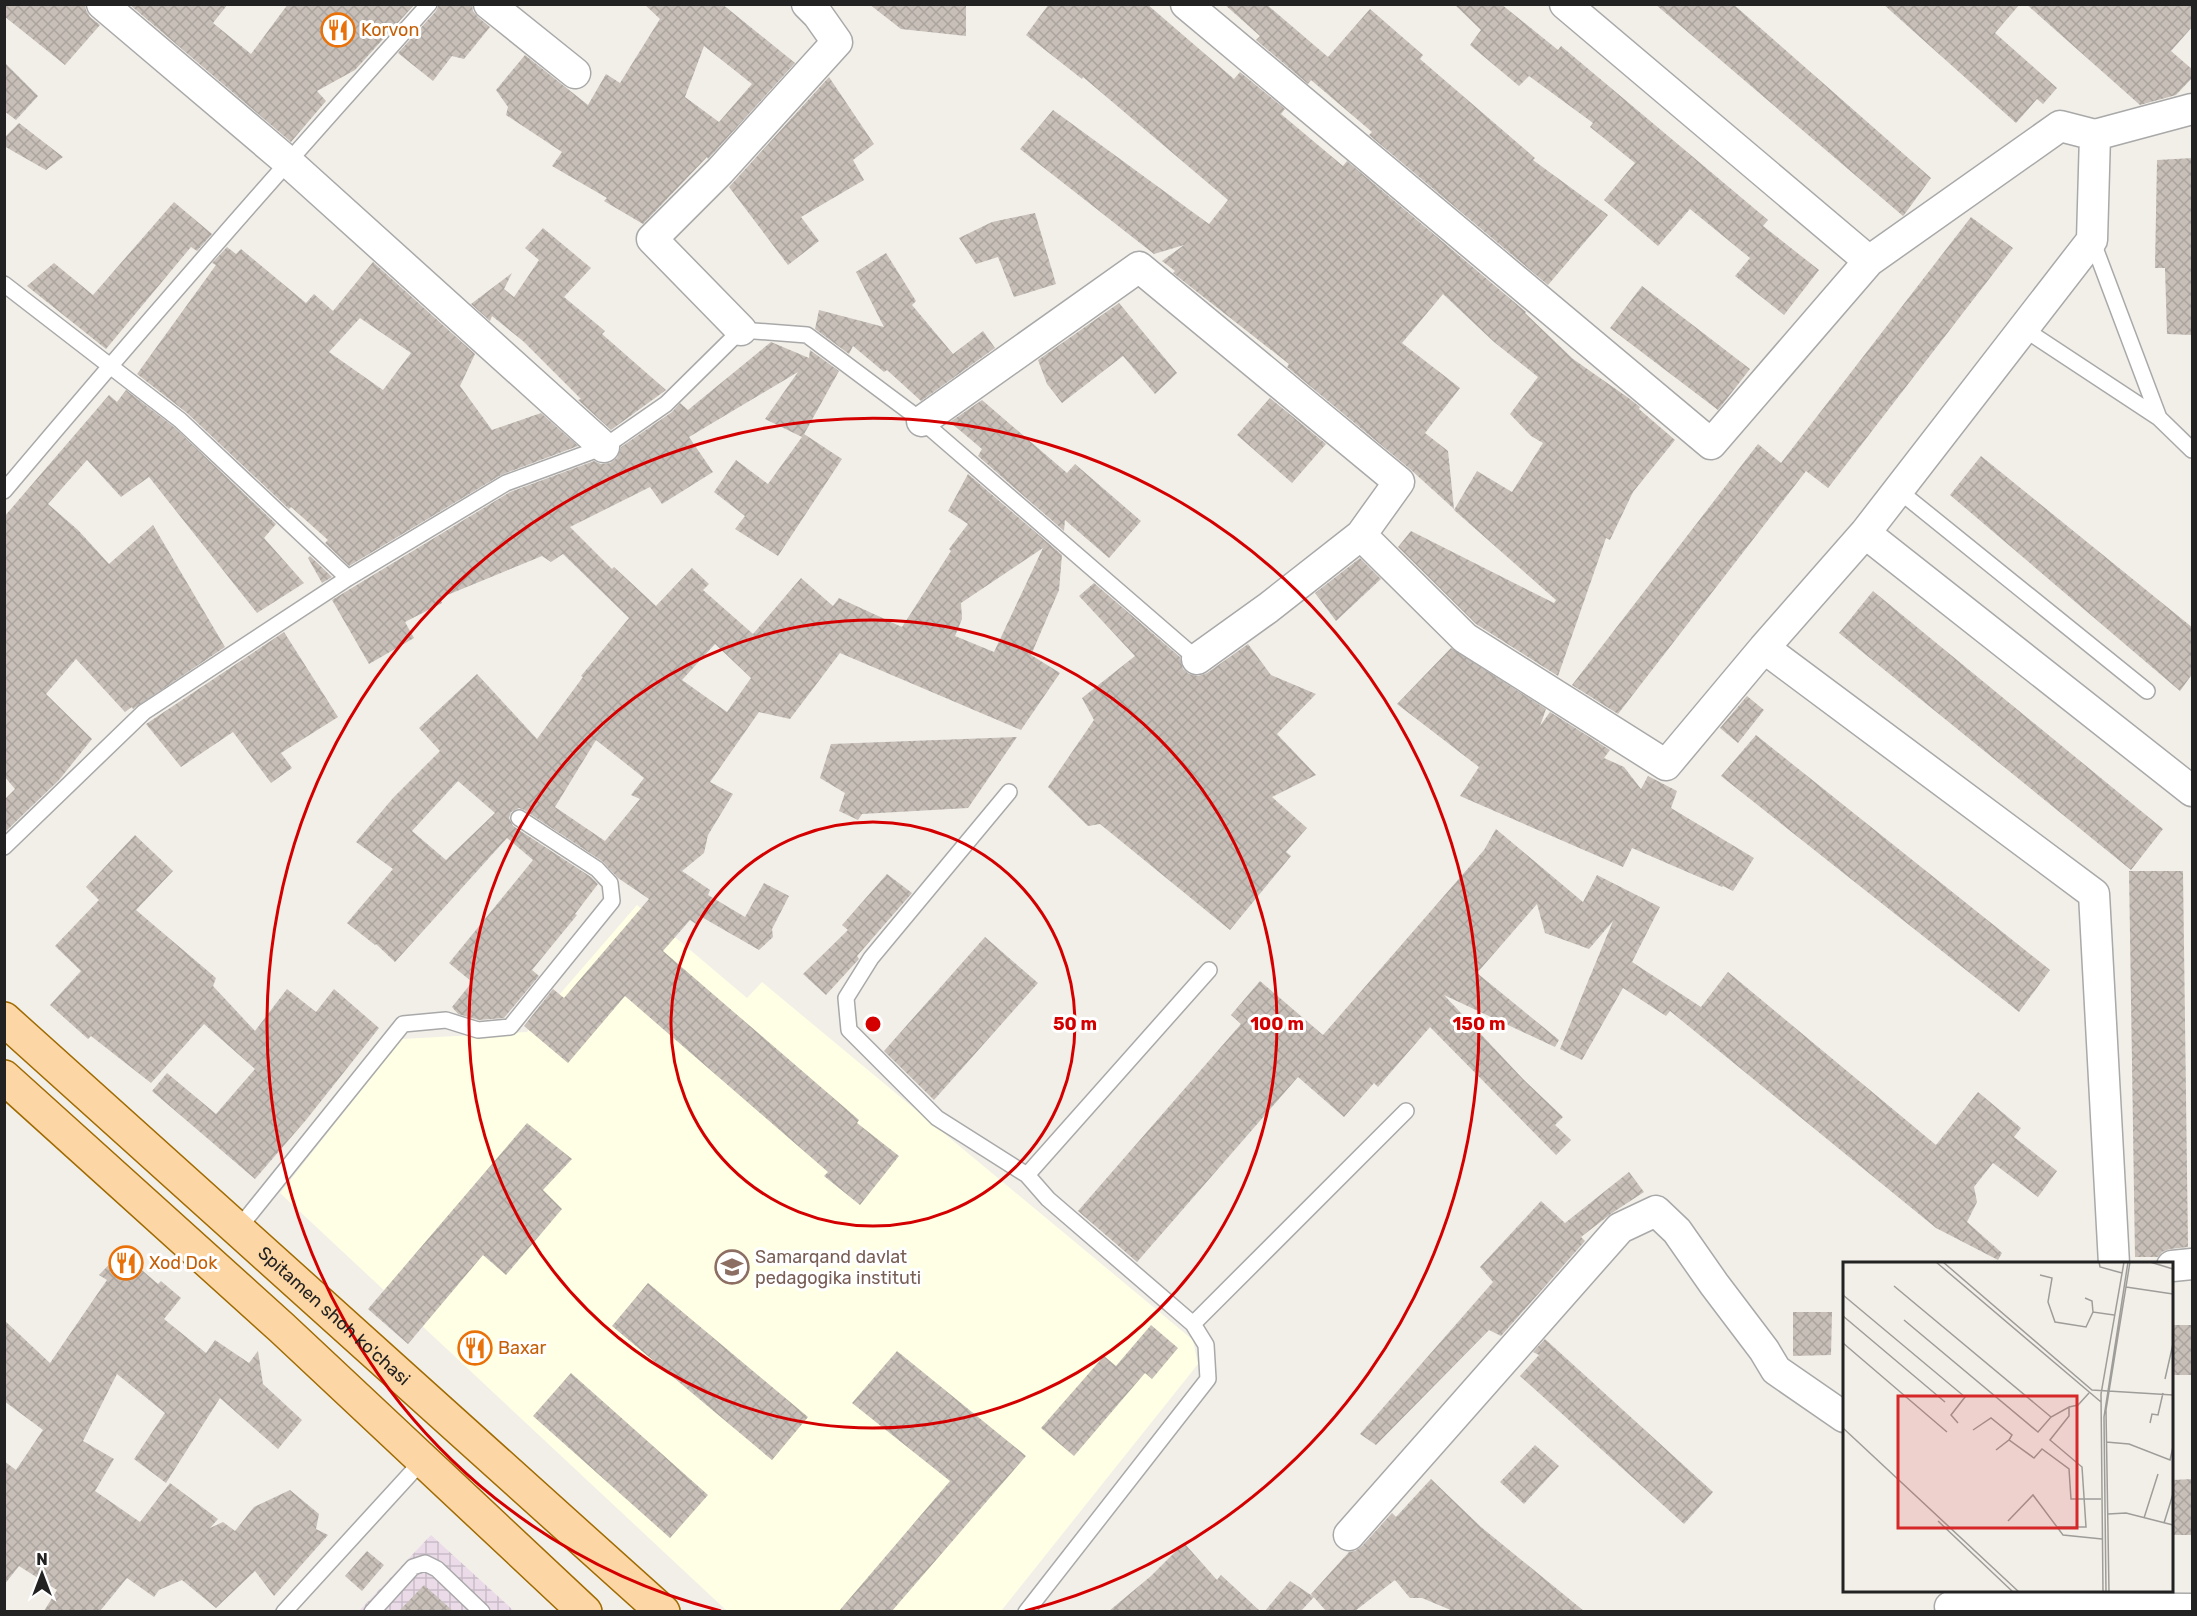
<svg xmlns="http://www.w3.org/2000/svg" width="2197" height="1616" font-family="Rubik,sans-serif">
  <defs>
    <pattern id="industrial-grid" width="8" height="8" patternUnits="userSpaceOnUse" patternTransform="scale(1.5)"><rect width="8" height="8" fill="#ebdbe8"/><path d="M0 4h8M4 0v8" fill="none" stroke="#c9bcc7"/></pattern>
    <pattern id="building-cross-hatch" width="8" height="8" patternUnits="userSpaceOnUse" patternTransform="scale(1.5)"><rect width="8" height="8" fill="#c7bfb8"/><path d="M0 0l8 8M0 8l8-8" fill="none" stroke="#aba49e"/></pattern>
  </defs>
  <rect width="100%" height="100%" fill="#f2efe9"/>
  <path fill="url(#industrial-grid)" d="M431,1535l83,76 -156,1z"/>
  <path fill="#ffffe5" d="M637,905l110,93 15,-16 431,358 5,24 -197,247h-274l-447,-418 122,-154 125,-7z"/>
  <path fill="url(#building-cross-hatch)" fill-rule="evenodd" d="M4,4h81l1,6 4,7 10,8 -35,40 -61,-49z
    M129,4h99l-15,19 38,31 37,-50h127l-60,66 -38,21 9,10 -35,41z
    M439,4h33l1,7 5,6 12,10 -26,32 -12,-3 -19,25 -35,-28 38,-42z
    M644,4h78l73,59 -87,96 -1,-2 -64,67 -39,-23 3,-3 -55,-32 10,-14 -56,-37 2,-8 -12,-17 29,-35 63,50 18,-31 14,9 40,-64zM704,46l48,38 -33,38 -34,-25z
    M869,4h97v32l-65,-7z
    M1049,4h98l87,75 6,-7 45,37 -4,5 62,52 4,-5 179,151 -1,1 48,46 57,40 10,8 -1,2 36,31 -42,52 -23,48 -4,-2 -48,138 -82,-52 -78,-77 13,-16 143,72 2,-3 -102,-90 23,-39 35,21 31,-49 -12,-7 -21,-22 28,-37 -44,-35 -51,-48 -41,49 58,45 -35,45 23,18 6,58 -44,-40 -123,-102 2,-3 -116,-91 2,-2 -13,-10 22,-16 -30,9 -134,-105 33,-39 156,114 19,-24 -145,-123 -1,2 -56,-44z
    M1224,4h42l62,53 42,-48 53,46 -3,4 115,99 -2,2 75,55 -60,70 -179,-150 3,-3 -61,-52 -3,4 -52,-44 4,-4z
    M1454,4h47l57,46 3,-4 207,174 -5,6 56,44 -35,45 -49,-39 15,-18 -60,-49 -32,37 -54,-46 31,-37 -45,-36 3,-4 -64,-47 -10,10 -49,-41 11,-15z
    M1655,4h78l198,174 -27,37 -1,1z
    M1883,4h137l-25,29 62,55 -14,16 -6,-5 -21,24z
    M2026,4h167v22l-22,25 22,19v7l-17,18 -36,10z
    M4,62l34,34 -22,24 -12,-9z
    M829,77l45,67 -21,16 11,20 -63,37 18,24 -31,24 -59,-78z
    M19,123l44,34 -17,13 -42,-24v-8z
    M2193,158v177l-26,-1 -2,-66h-10l2,-108z
    M174,202l38,32 -15,17 -6,-4 -85,102 -79,-63 27,-23 39,32z
    M1035,213l21,71 -42,13 -16,-40 -22,7 -17,-26 33,-16z
    M1971,217l42,31 -185,240 -22,-17 -188,243 -46,-29 186,-241 23,19z
    M543,228l48,40 -27,29 41,34 -3,3 64,56 -55,40 -33,-30 3,-1 -58,-58 -31,-25 -2,5 -19,-17 41,-31 -8,16 10,8 25,-37 -14,-12z
    M227,247l9,7 5,-5 65,54 8,-9 19,17 40,-49 102,92 -15,32 32,44 49,-17 37,33 -77,29 -152,91 -24,-23 3,-3 -37,-33 -2,2 -102,-96 -50,-39 79,-109 -4,-2zM360,318l51,35 -28,37 -54,-38z
    M886,253l30,48 -4,4 41,49 30,-23 12,17 -74,53 -34,-31 -3,2 -31,-26 -4,8 -34,-25 4,-19 65,17 -28,-55z
    M1642,286l108,83 -32,41 -108,-82z
    M1119,303l58,70 -22,21 -32,-38 -61,47 -15,-19 -9,-24z
    M771,342l38,16 1,-8 29,21 -36,65 1,-2 38,25 -64,97 -43,-27 10,-13 -31,-24 22,-32 32,24 34,-47 -37,-18 33,-47 -109,65 24,35 -51,32 -12,-17 -80,40 42,42 2,-2 42,39 36,-38 17,16 -6,6 50,44 48,-56 32,28 6,-8 63,29 49,-76 -2,-2 19,-25 -20,-13 20,-37 94,81 -3,35 -28,65 29,18 -39,57 -181,-77 -50,66 -31,-7 -49,70 23,12 -25,41 -4,18 -22,18 28,19 -2,5 37,22 19,-34 25,13 -17,33 1,8 -14,13 -59,-34 -4,8 -6,-4 -27,31 196,169 -2,3 42,33 -39,49 -36,-29 4,-4 -203,-176 -57,67 -44,-37 29,-37 11,9 85,-99 -31,-21 -16,-17 -78,-51 -5,-2 -8,4 -2,6 4,8 78,51 7,7 -23,30 2,1 -45,55 7,6 -35,42 -25,2 -21,-6 -6,-7 20,-25 -23,-19 84,-103 -26,-22 -112,124 -19,-18 -1,1 -28,-22 46,-54 -37,-27 37,-44 47,-47 -21,-23 58,-54 60,65 46,-62 -2,-1 48,-58 -66,-64 -12,8 -9,-6 -102,42 2,5 -37,19 9,16 -45,26 -37,-64 178,-108 84,-31 7,3 9,-1 7,-5 4,-11 51,-35 8,-9 8,7zM1043,548l-49,104 -39,-16 7,-17 -1,-16zM715,644l36,34 -24,34 -45,-32zM596,740l48,38 -13,17 9,4 -35,42 -50,-34zM458,781l37,32 -49,47 -34,-29z
    M126,390l48,37 102,97 -12,14 40,45 -47,30 -108,-136 -28,20 -34,-37 -39,44 30,26 31,34 44,-39 72,122 -92,62 -1,-2 -7,5 -49,-53 -30,35 46,45 -33,41 -55,53v-33l11,-11 -11,-13v-259l105,-122 8,7z
    M1270,398l56,46 -34,39 -55,-48z
    M982,400l85,73 8,-9 66,57 -32,37 -44,-38 -1,11 -86,-75 4,-7 -32,-27z
    M1981,456l212,172v45l-13,18 -230,-196z
    M310,556l22,21 -10,6 -14,-25z
    M1360,558l21,21 -45,42 -21,-28z
    M1094,583l86,74 3,12 6,5 9,2 9,-3 41,-29 23,31 45,19 -39,40 39,41 -44,22 35,31 -21,24 5,4 -61,74 -130,-106 -12,2 -40,-39 46,-67 -12,-22 53,-42 -56,-60z
    M1873,591l290,238 -32,41 -292,-237z
    M284,632l54,85 -57,36 11,15 -21,15 -38,-51 -52,35 -35,-43z
    M1451,648l95,61 -6,17 10,-14 60,38 -6,8 20,9 17,22 7,-13 29,15 -6,17 83,50 -21,33 -10,-5 -1,1 -90,-39 -9,19 -163,-71 19,-29 -82,-63z
    M1747,696l17,14 -26,33 -18,-15z
    M1756,735l294,235 -31,42 -298,-236z
    M1017,737l-49,71 -106,6 -4,6 -19,-9 6,-18 -25,-15 11,-34z
    M1496,829l87,73 14,-27 63,32 -28,55 69,45 27,-35 208,173 42,-53 43,36 -7,9 43,34 -19,26 -45,-34 -19,24 3,15 -10,20 35,31 -4,7 -62,-32 -266,-217 -4,5 -43,-28 -41,72 -22,-11 53,-128 -24,28 -44,-16 -8,-29 -60,69 82,67 -4,7 -111,-52 79,84 40,38 -8,8 16,15 -15,15 -126,-128 -52,60 -4,-4 -30,34 -46,-40 -161,185 -59,-51 163,-187 -10,-9 29,-34 63,54 161,-185z
    M135,835l38,36 -37,39 80,68 -3,8 42,45 32,-42 29,23 18,-23 45,39 -73,92 -51,59 -103,-88 15,-18 49,41 39,-45 -51,-45 -53,59 -60,-47 -3,3 -38,-34 31,-34 -26,-25 44,-46 -13,-13z
    M2129,871h54l5,376 -18,2 -8,3 -4,5h-23z
    M887,874l25,19 -55,63 2,3 -33,36 -23,-21 45,-44 -6,-5z
    M985,937l53,46 -104,117 -50,-49z
    M527,1123l45,36 -29,31 19,19 -56,66 -23,-20 -75,89 -40,-35z
    M1629,1172l15,20 -32,21 -31,24 4,4 -84,95 -12,-6 -113,115 -16,-11 133,-152 -13,-15 61,-66 24,22z
    M121,1252l37,32 3,-3 20,17 -17,21 42,34 9,-13 34,23 9,-12 5,33 39,36 -24,29 -58,-51 -54,85 -32,-24 31,-46 -48,-39 -34,67 31,18 -19,32 45,31 30,-39 48,36 -8,9 13,-6 12,9 19,-24 36,-17 29,24 -3,15 12,6 -54,61 -19,-25 -39,37 -34,-28 -23,10 -5,7 -27,-19 -27,33h-56l13,-21 -38,-24 -15,19v-124l12,9 27,-40 -39,-29v-81l46,43 57,-83 -8,-5z
    M648,1283l160,134 -36,43 -160,-134z
    M1793,1312h39l-1,43 -38,1z
    M1151,1325l27,23 -26,31 -7,-6 -71,83 -33,-28 63,-72 12,10z
    M2172,1325h21v50h-21z
    M1545,1339l168,153 -29,32 -164,-148 19,-21 -6,-3z
    M897,1351l129,105 -134,155h-53l111,-130 -98,-78z
    M571,1373l137,122 -38,43 -137,-122z
    M1535,1445l24,21 -35,38 -24,-22z
    M1431,1479l50,48 103,84h-131l-31,-13h-12l-15,-18 -40,31h-29l-15,-17 38,-42 6,-1 7,-5 30,-33 4,4z
    M2193,1479v56h-21v-55z
    M1184,1543l33,37 4,-5 39,36h-151l42,-35z
    M367,1551l17,14 -22,26 -17,-15z
    M1290,1581l24,16 -13,14h-36z
    M424,1585l29,26h-54z"/>
  <g fill="none" stroke-linecap="round" stroke-linejoin="round">
    <defs>
      <path id="service" d="M2092,240l67,178
        M4,284l176,136 168,158
        M2024,329l135,89 33,32
        M1898,490l249,201
        M4,491c139,-165 281,-327 425,-487
        M1009,792l-138,166 -25,40 3,32 88,88 90,57
        M4,847l140,-135 204,-134 158,-95 98,-36 62,-43 75,-74 66,5 115,86 275,238
        M238,1229l165,-205 43,-4 32,10 32,-3 102,-126 -2,-18 -13,-14 -78,-51
        M1193,1324l213,-213
        M284,1612l139,-152
        M372,1612l41,-45 12,-4 12,6 45,43
        M1026,1612l182,-233 -2,-34 -13,-21 -145,-125 -21,-24 182,-205"/>
      <path id="minor" d="M102,4l185,157 317,286
        M489,4l86,69
        M1186,4l525,440 158,-183 191,-135 35,9 -3,105 -227,293 327,258
        M1565,4l304,257
        M2095,135l97,-26
        M741,330l-89,-91 68,-68 117,-129 -19,-27 -11,-11
        M922,421l217,-154 260,215 -38,53
        M1764,648l101,-115
        M1197,659l71,-51 93,-73 104,103 201,127 98,-117 330,246 20,370
        M2172,1266l20,-2
        M1349,1535l271,-307 36,-17 21,20 37,53 50,66 12,20 68,47
        M1950,1607l242,2"/>
      <g id="primary">
        <path id="s1" d="M4,1019l659,593"/>
        <path d="M4,1077l278,251 303,284"/>
      </g>
    </defs>
    <use href="#service" stroke="#a9a9a9" stroke-width="18"/>
    <use href="#minor" stroke="#a9a9a9" stroke-width="33"/>
    <use href="#primary" stroke="#a06b00" stroke-width="36"/>
    <use href="#service" stroke="#fff" stroke-width="15"/>
    <use href="#minor" stroke="#fff" stroke-width="30"/>
    <use href="#primary" stroke="#fcd6a4" stroke-width="33"/>
  </g>
  <g fill="none" stroke="#d40000" stroke-width="3">
    <circle cx="873" cy="1024" r="202"/>
    <circle cx="873" cy="1024" r="404"/>
    <path d="M721 1611A606 606 0 1 1 1025 1611"/>
  </g>
  <defs>
    <symbol id="restaurant-ring" viewBox="-11 -11 22 22"><circle r="9.5" fill="#fff" stroke="#e8710a" stroke-width="1.5"/><path d="M-5-6h1v4h1v-4h1v4h1v-4h1v5L-1.5 .5V6h-2V.5L-5-1ZM5-6V6H3V1.5H1.5Q1.5-4 5-6Z" fill="#e8710a"/></symbol>
    <symbol id="university-ring" viewBox="-11 -11 22 22"><circle r="9.5" fill="#fff" stroke="#8d6e63" stroke-width="1.5"/><path d="M0-5L7-2L0 1L-7-2ZM-4 1L0 2.5L4 1V4Q0 6-4 4Z" fill="#8d6e63"/></symbol>
  </defs>
  <g fill-rule="evenodd">
    <use href="#restaurant-ring" x="319" y="11" width="38" height="38"/>
    <use href="#restaurant-ring" x="107" y="1244" width="38" height="38"/>
    <use href="#university-ring" x="713" y="1248" width="38" height="38"/>
    <use href="#restaurant-ring" x="456" y="1329" width="38" height="38"/>
  </g>
  <g text-anchor="middle" dominant-baseline="central" stroke-width="6" stroke-linejoin="round" paint-order="stroke">
    <g font-size="18" fill="#c56008" stroke="#fff" text-anchor="start">
      <text x="361" y="30">Korvon</text>
      <text x="149" y="1263">Xod Dok</text>
      <text x="498" y="1348">Baxar</text>
    </g>
    <g font-size="18" fill="#785e54" stroke="#fff" text-anchor="start">
      <text x="755" y="1257">Samarqand davlat<tspan x="755" dy="21">pedagogika instituti</tspan></text>
    </g>
    <g font-size="18" fill="#222" stroke="#fff">
      <text stroke="none"><textPath href="#s1" startOffset="444">Spitamen shoh ko'chasi</textPath></text>
    </g>
  </g>
  <g transform="translate(1843 1262)">
    <rect width="330" height="330" fill="#f2efe9"/>
    <path fill="none" stroke="#9f9d99" stroke-width="1.5" d="M93,0l165,140M100,0l149,128 81,5M256,0l1,5 22,6M307,0l23,7M197,13l12,3 -4,24 7,20 31,5 7,-15 21,3M51,24l157,131M283,25l47,7M0,33l122,102 -14,18 7,8M242,36l7,3 1,11M0,54l102,86M61,58l134,112 13,-15 18,-10v9l-19,24 32,27 4,60h-29M0,81l104,89M322,117l8,-35M226,145l9,-2 11,-12M307,161l2,-9 6,1 5,-22M0,166l176,164M130,168l18,-12 21,17 -3,5M263,180l23,2 41,16 3,-13M153,188l13,-10 25,18 8,-9 27,20 2,30h30M265,252l18,-1 47,12M301,256l14,-44M95,259l75,71M165,259l25,-26 30,40 39,4M321,261l9,-29M260,330l-2,-198 23,-132M263,330l-2,-175 24,-155M266,330l-3,-182 24,-148"/>
    <path fill="#d62828" fill-opacity="0.15" stroke="#d62828" stroke-width="3" d="M55,134h179v132h-179z"/>
    <rect width="330" height="330" fill="none" stroke="#222" stroke-width="3"/>
  </g>
  <circle cx="873" cy="1024" r="9" fill="#d40000" stroke="#fff" stroke-width="3"/>
  <g font-size="18" text-anchor="middle" font-weight="bold" fill="#d40000" stroke="#fff" stroke-width="6" stroke-linejoin="round" paint-order="stroke">
    <text x="1075" y="1030">50 m</text>
    <text x="1277" y="1030">100 m</text>
    <text x="1479" y="1030">150 m</text>
  </g>
  <rect width="2197" height="1616" fill="none" stroke="#222222" stroke-width="12"/>
  <g transform="translate(42 1574)" stroke="#ffffff" stroke-width="4.5" paint-order="stroke">
  <path d="M0-4.5L10 22L0 15L-10 22Z" fill="#222222"/>
  <text y="-9" font-size="16" font-weight="bold" text-anchor="middle" fill="#222222">N</text>
  </g>
</svg>
